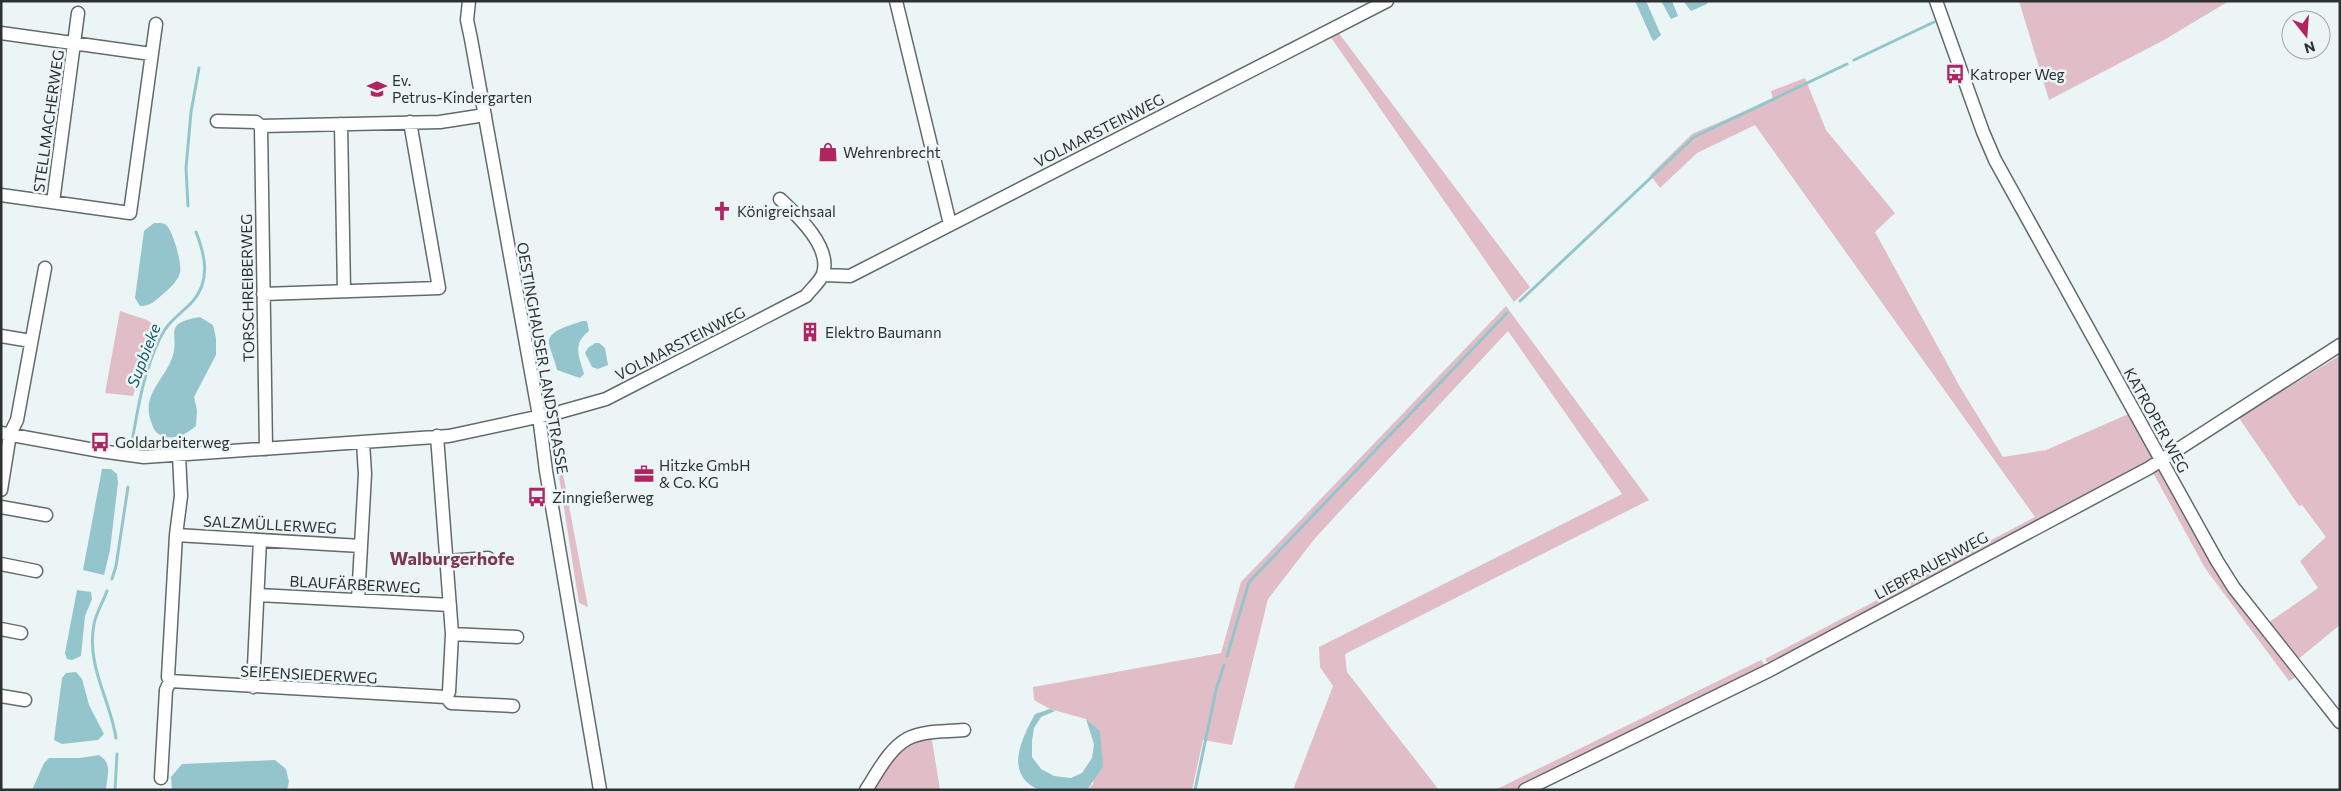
<svg xmlns="http://www.w3.org/2000/svg" width="2341" height="791" font-family="Commissioner,sans-serif">
  <rect width="100%" height="100%" fill="#ebf5f6"/>
  <path fill="#e1bec7" d="M2019,1h210l-65,39 -115,60z
    M1338,32l192,255 -16,15 -184,-266z
    M1805,78l21,52 69,83 -20,19 85,155 43,70 43,-7 87,-38 25,47 -387,209 -6,-9 270,-142 -280,-392 -58,28 -37,35 -10,-13 42,-41 81,-35 -2,-8z
    M1506,306l143,194 -304,154 2,18 92,118h-146l40,-104 -13,-19 -1,-20 303,-153 -114,-163 -192,206 -48,62 -36,146 -29,-5 -11,50h-105l6,-6 7,-53 -14,-12 -36,-10 -16,-9 -1,-13 188,-34 20,-71z
    M120,311l27,9 8,5 -22,71 -28,-3z
    M2339,356l1,269 -43,35 -29,-37 50,-35 -18,-27 26,-24 -24,-32 -3,1 -60,-88z
    M555,431l33,176 -9,-4 -22,-139z
    M2160,462l65,117 75,96 -11,6 -84,-113 -54,-99z
    M1761,660l7,9 -247,121h-26z
    M931,734l9,56h-73l30,-42z"/>
  <path fill="#94c5cc" d="M1635,1h11l15,34 -7,6 -2,-2z
    M1661,1h11l6,15 -7,3z
    M1683,1h25l-1,3 -16,7z
    M154,223c6,0 11,-1 14,4 6,9 14,36 12,46 -3,9 -10,15 -17,21 -8,7 -12,12 -23,12l-5,-8 9,-67z
    M200,317l13,8 3,13v17l-22,42 3,13 -1,16c-10,8 -18,13 -31,11 -7,-2 -11,-6 -13,-13 -12,-28 11,-42 20,-66 9,-24 -12,-34 28,-41z
    M582,321h5l2,10c-17,13 -10,25 -5,43l-4,4 -23,-8c-2,-9 -6,-17 -8,-26 -3,-14 24,-19 33,-23z
    M595,343h4l6,5 3,17 -10,4 -6,-2 -7,-14 3,-5z
    M102,469h9l6,5 1,9 -8,67 -6,25 -21,-5z
    M77,590l14,2 1,7 -7,17 -4,40 -9,4 -5,-1 -2,-6z
    M76,672l6,7 7,26 15,29 -6,6 -36,4 -8,-4 8,-62 4,-5z
    M1050,709l5,2 -14,6 -7,11 -2,13v16l9,12 13,7 17,2 11,-5 10,-15 2,-14 -8,-25 14,12 3,36 -16,23h-48c-36,-16 -17,-52 -4,-76z
    M99,755c14,9 8,20 7,35h-74l12,-27 5,-5h31z
    M275,760l11,9 3,13 -2,8h-115l-1,-13 11,-13z"/>
  <g fill="none" stroke-linecap="round" stroke-linejoin="round">
    <path stroke="#94c5cc" stroke-width="3" d="M1854,60l80,-38
      M188,206l-2,-38 5,-56 8,-44
      M1520,301l174,-164 153,-73
      M132,442c6,-35 12,-72 28,-104 8,-17 21,-24 33,-37 18,-21 12,-46 3,-69
      M112,579l4,-13 12,-79
      M107,591c-4,11 -11,22 -13,33 -8,42 16,75 22,114
      M1227,656l22,-74 258,-269
      M115,790l2,-36
      M1195,790l21,-100 8,-25"/>
    <defs>
      <path id="minor" d="M469,1l-2,19 4,19 68,377 7,55 54,319
        M896,1l54,223
        M1936,1l47,131 12,28 222,401 17,27 106,134
        M1,33l150,21
        M217,121l39,1 5,4 179,-4 45,-7
        M341,124l3,167
        M261,126l5,323
        M1,195l129,18 26,-189
        M53,202l25,-189
        M823,275l27,1 537,-275
        M263,294l176,-6 -29,-166
        M1,336l30,5
        M1,433l99,18 44,6 305,-21 111,-24 46,-13 200,-103c4,-6 14,-14 17,-22 9,-27 -26,-59 -43,-75
        M437,436l15,198 -3,58 -3,5
        M1,490l9,-56 7,-14 28,-152
        M1,507l45,8
        M176,535l185,11
        M447,561l41,-3
        M1,564l35,7
        M258,595l192,10
        M358,600l7,-126 -2,-32
        M1,629l20,4
        M452,634l65,3
        M170,681l276,16
        M253,687l7,-147
        M1,696l24,4
        M446,697l5,6 62,3
        M161,778l5,-88 4,-9 -2,-4 8,-142 5,-39 -2,-41
        M866,790c11,-17 23,-41 41,-51 16,-9 39,-7 57,-9
        M1525,790l245,-120 379,-202 191,-123"/>
    </defs>
    <use href="#minor" stroke="#626a6b" stroke-width="15"/>
    <use href="#minor" stroke="#fff" stroke-width="12"/>
  </g>
  <defs>
    <symbol id="bus-bare" viewBox="-9 -9 18 18"><path d="M-5-6H5V4H4V6H2V4H-2V6H-4V4H-5ZM-3.5-4V0h7V-4ZM-3.5 1.2v1.5H-2V1.2ZM2 1.2v1.5H3.5V1.2Z" fill="#b02561" stroke="#ebf5f6" stroke-width="2.5" paint-order="stroke"/></symbol>
    <symbol id="school-bare" viewBox="-9 -9 18 18"><path d="M0-5L7-2L0 1L-7-2ZM-4 1L0 2.5L4 1V4Q0 6-4 4Z" fill="#b02561" stroke="#ebf5f6" stroke-width="2.5" paint-order="stroke"/></symbol>
    <symbol id="shop-bare" viewBox="-9 -9 18 18"><path d="M-5-2.5h2.3a2.7 3.5 0 0 1 5.4 0H5L5.5 6h-11ZM-1.5-2.5h3a1.5 2.3 0 0 0-3 0Z" fill="#b02561" stroke="#ebf5f6" stroke-width="2.5" paint-order="stroke"/></symbol>
    <symbol id="church-bare" viewBox="-9 -9 18 18"><path d="M-1.2-6h2.4v3.5h3.3v2.4h-3.3V6h-2.4V-.1h-3.3v-2.4h3.3Z" fill="#b02561" stroke="#ebf5f6" stroke-width="2.5" paint-order="stroke"/></symbol>
    <symbol id="building-bare" viewBox="-9 -9 18 18"><path d="M-4-6H4V6H1V3H-1V6H-4ZM-2.5-4.3h1.7v1.8h-1.7ZM.8-4.3h1.7v1.8H.8ZM-2.5-1h1.7V.8h-1.7ZM.8-1h1.7V.8H.8Z" fill="#b02561" stroke="#ebf5f6" stroke-width="2.5" paint-order="stroke"/></symbol>
    <symbol id="office-bare" viewBox="-9 -9 18 18"><path d="M-6-3h4V-5.5h4V-3h4V5H-6ZM-1-4.5V-3h2v-1.5ZM-6 0V1H6V0Z" fill="#b02561" stroke="#ebf5f6" stroke-width="2.5" paint-order="stroke"/></symbol>
  </defs>
  <g fill-rule="evenodd">
    <use href="#bus-bare" x="1941" y="60" width="28" height="28"/>
    <use href="#school-bare" x="363" y="75" width="28" height="28"/>
    <use href="#shop-bare" x="814" y="138" width="28" height="28"/>
    <use href="#church-bare" x="708" y="197" width="28" height="28"/>
    <use href="#building-bare" x="796" y="318" width="28" height="28"/>
    <use href="#bus-bare" x="86" y="428" width="28" height="28"/>
    <use href="#office-bare" x="630" y="460" width="28" height="28"/>
    <use href="#bus-bare" x="523" y="483" width="28" height="28"/>
  </g>
  <g text-anchor="middle" dominant-baseline="central" stroke-width="5" stroke-linejoin="round" paint-order="stroke">
    <g font-size="15" fill="#2d3131" stroke="#ebf5f6" text-anchor="start">
      <text x="1970" y="74">Katroper Weg</text>
      <text x="392" y="80">Ev.<tspan x="392" dy="17">Petrus-Kindergarten</tspan></text>
      <text x="843" y="152">Wehrenbrecht</text>
      <text x="737" y="211">Königreichsaal</text>
      <text x="825" y="332">Elektro Baumann</text>
      <text x="115" y="442">Goldarbeiterweg</text>
      <text x="659" y="465">Hitzke GmbH<tspan x="659" dy="17">&amp; Co. KG</tspan></text>
      <text x="552" y="497">Zinngießerweg</text>
    </g>
    <g font-size="15" fill="#2d3131" stroke="#ebf5f6">
      <text transform="translate(48 121) rotate(-82)">STELLMACHERWEG</text>
      <text transform="translate(1099 130) rotate(-27)">VOLMARSTEINWEG</text>
      <text transform="translate(247 288) rotate(-91)">TORSCHREIBERWEG</text>
      <text transform="translate(680 343) rotate(-27)">VOLMARSTEINWEG</text>
      <text transform="translate(543 358) rotate(80)">OESTINGHAUSER LANDSTRASSE</text>
      <text transform="translate(2157 420) rotate(61)">KATROPER WEG</text>
      <text transform="translate(270 524) rotate(3)">SALZMÜLLERWEG</text>
      <text transform="translate(1931 565) rotate(-28)">LIEBFRAUENWEG</text>
      <text transform="translate(355 584) rotate(3)">BLAUFÄRBERWEG</text>
      <text transform="translate(309 674) rotate(3)">SEIFENSIEDERWEG</text>
    </g>
    <g font-size="16" font-style="italic" fill="#175b62" stroke="#ebf5f6">
      <text transform="translate(143 355) rotate(-69)">Supbieke</text>
    </g>
    <g font-size="18" font-weight="bold" fill="#7d3850" stroke="#ebf5f6">
      <text x="452" y="558">Walburgerhofe</text>
    </g>
  </g>
  <rect width="2341" height="791" fill="none" stroke="#2d3131" stroke-width="5"/>
  <g transform="translate(2306 35) rotate(163)"><circle r="24" fill="#ebf5f6" stroke="#9fa7a7"/>
  <path d="M0-4L9 19L0 12L-9 19Z" fill="#b02561"/>
  <text y="-8" font-size="14" font-weight="bold" text-anchor="middle" fill="#2d3131">N</text>
  </g>
</svg>
